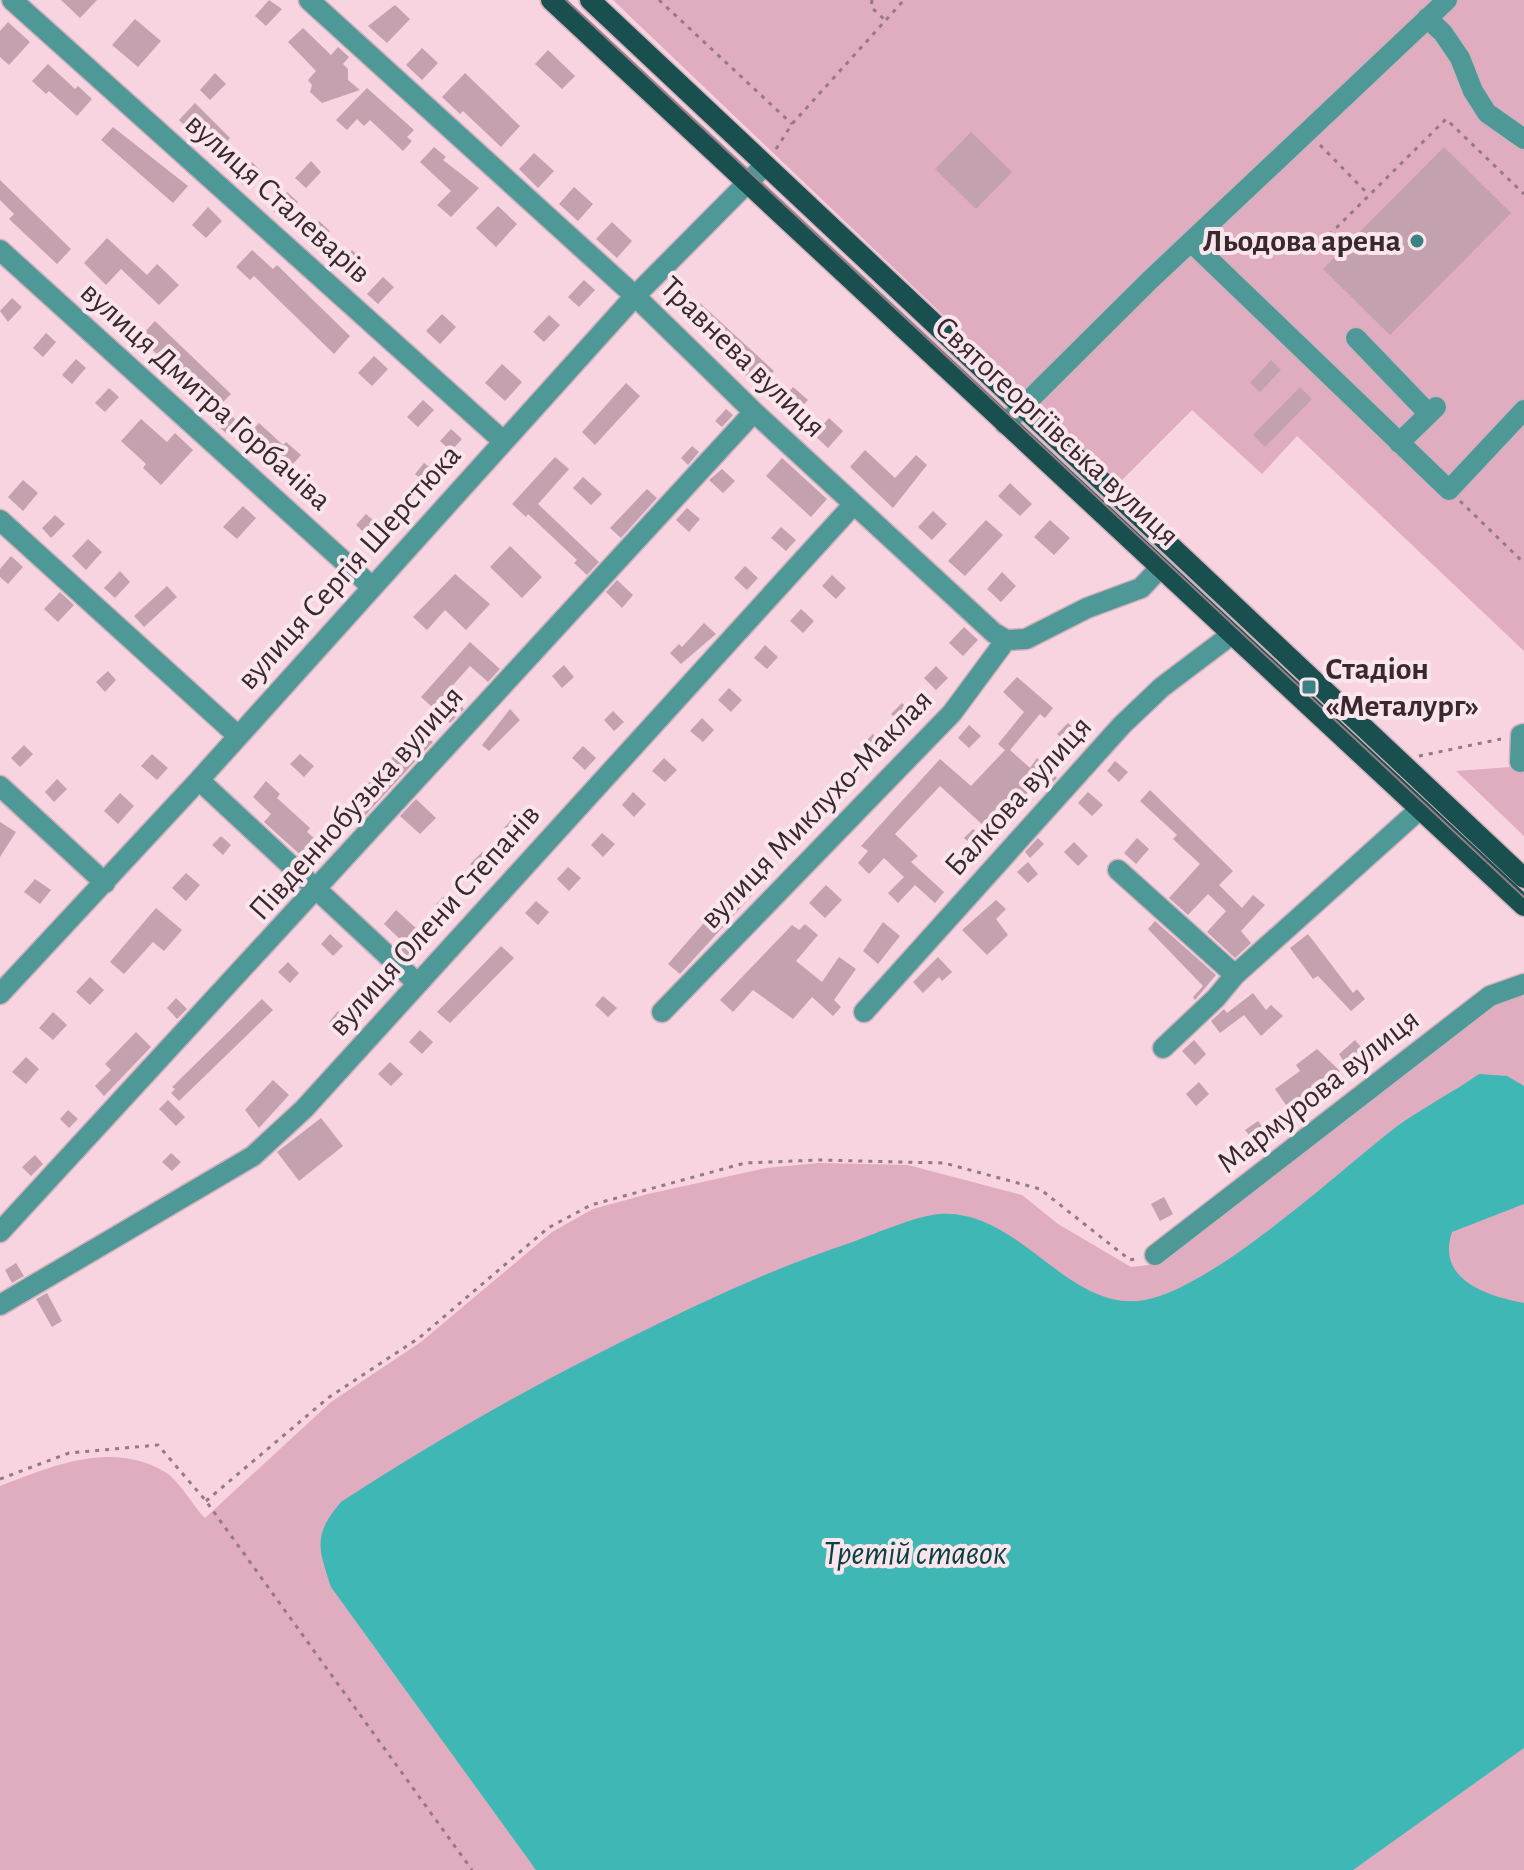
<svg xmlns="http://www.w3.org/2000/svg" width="1524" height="1870" font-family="'Alegreya Sans',sans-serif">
  <rect width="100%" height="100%" fill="#f8d3e0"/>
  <path fill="#e0acc0" d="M613,0h911v651l-227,-215 -35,38 -70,-64 -73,73z
    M1524,766v70l-68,-65z
    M1524,990v880h-1524v-384c52,-20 112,-46 165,-14 15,9 27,33 40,46l126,-116 90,-60 131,-110 41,-23 55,-15 118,-26 53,-5 89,2 114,30 36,29 73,43 25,-3 338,-263z"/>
  <path fill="#3eb7b5" d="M1479,1074l28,2 17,10v118l-72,28c-16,48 35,64 72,71v445l-171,122h-817l-205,-283c-13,-40 -18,-52 10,-85 92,-60 185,-113 284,-162 73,-36 144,-70 222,-96 26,-9 67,-28 93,-30 81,-5 128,100 205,86 69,-13 191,-126 251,-173 26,-19 56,-34 83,-53z"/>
  <path fill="#c4a1ae" d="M61,0h36l-17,18z
    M269,0l13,9 -16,17 -11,-10z
    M395,5l15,14 -23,24 -19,-17z
    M135,19l26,22 -23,26 -26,-22z
    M8,22l22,20 -21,23 -9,-8v-26z
    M303,28l28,27 7,-8 11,10 -6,7 5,5v11l12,10 -38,13 -12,-11 2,-7 -4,-5 8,-9 -28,-29z
    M422,48l16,15 -16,17 -16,-15z
    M548,50l27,26 -13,13 -27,-25z
    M48,64l27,25 3,-3 14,13 -15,17 -28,-25 -3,3 -14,-13z
    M215,73l11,11 -16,16 -10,-10z
    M465,73l55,53 -19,21 -38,-36 -3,3 -18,-17z
    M367,88l47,42 -7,7 5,4 -9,10 -33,-31 -6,6 -7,-7 -10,11 -11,-10z
    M195,103l35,35 -15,17 -36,-35z
    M113,127l75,59 -15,17 -72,-63z
    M971,132l41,40 -36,37 -41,-40z
    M434,147l12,10 -3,3 36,28 -28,29 -14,-12 14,-14 -31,-29z
    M1444,147l67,66 -121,122 -67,-66z
    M534,153l20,18 -16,17 -19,-19z
    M311,161l10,11 -15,16 -11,-10z
    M252,162l11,11 -16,16 -10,-10z
    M0,180l71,69 -14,15 -48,-45 5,-5 -14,-14z
    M574,187l19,17 -15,17 -19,-17z
    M287,192l11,10 -16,17 -11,-10z
    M498,206l19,18 -21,23 -20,-19z
    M208,207l14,14 -16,17 -14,-13z
    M319,221l11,10 -16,17 -10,-10z
    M612,222l20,19 -15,17 -21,-19z
    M107,238l40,37 10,-11 22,21 -20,20 -38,-36 -15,16 -22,-22z
    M252,250l21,19 4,-4 73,71 -16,18 -80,-78 -4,4 -14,-13z
    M352,250l11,10 -16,17 -10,-10z
    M383,277l11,10 -16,17 -11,-10z
    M584,280l11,10 -16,17 -11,-10z
    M12,298l10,9 -14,15 -8,-11z
    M700,303l74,68 -15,16 -74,-68z
    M442,314l14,13 -16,17 -14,-13z
    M549,315l11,10 -16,17 -11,-10z
    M155,321l76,73 -16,16 -49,-42 3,-3 -30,-27z
    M46,333l10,9 -13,15 -10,-9z
    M374,356l14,13 -16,17 -14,-13z
    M76,359l10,9 -14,16 -10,-9z
    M1271,360l10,10 -21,22 -10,-9z
    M502,364l20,18 -17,19 -20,-18z
    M626,383l14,13 -45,49 -13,-13z
    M793,387l15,13 -16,16 -14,-12z
    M1300,387l12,12 -47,48 -12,-12z
    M109,388l10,9 -14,15 -10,-9z
    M423,400l11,10 -16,17 -11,-10z
    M726,409l7,6 -11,12 -7,-6z
    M226,411l11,10 -11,12 -11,-10z
    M829,418l14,13 -15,17 -14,-13z
    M141,419l26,23 8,-9 18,17 -32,35 -18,-17 3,-4 -25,-23z
    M259,423l24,22 3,-3 15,13 -17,19 -40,-35z
    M451,429l11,10 -11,12 -11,-10z
    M692,446l7,6 -11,13 -7,-7z
    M865,450l30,28 21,-23 11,10 -34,43 -43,-41z
    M555,457l14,12 -31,35 61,58 -12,13 -13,-12 3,-3 -49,-46 -2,3 -14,-13z
    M782,458l45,41 -16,18 -45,-41z
    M424,463l11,9 -10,11 -10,-9z
    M722,469l13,12 -12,12 -14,-13z
    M583,477l19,17 -11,11 -18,-17z
    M23,480l15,13 -15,18 -15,-14z
    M1010,483l22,21 -12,12 -22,-20z
    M647,489l10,9 -36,40 -11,-10z
    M243,506l13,12 -19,21 -14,-12z
    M687,508l13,11 -11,13 -13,-12z
    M933,511l14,13 -15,16 -14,-13z
    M366,514l15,13 -11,11 -14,-13z
    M55,515l10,9 -14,14 -9,-10z
    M986,520l17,15 -38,41 -17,-15z
    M1050,520l20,18 -16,17 -20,-18z
    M781,527l15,13 -10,11 -15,-13z
    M88,539l14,13 -16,18 -14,-14z
    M510,546l32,31 -20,21 -32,-31z
    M11,556l12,11 -15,17 -8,-7v-8z
    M745,566l13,12 -11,12 -13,-12z
    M120,571l10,11 -15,16 -11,-10z
    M1002,572l14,14 -15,16 -14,-13z
    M455,574l35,30 -24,26 -21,-20 -18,20 -14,-13z
    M832,575l14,13 -10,11 -14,-13z
    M617,580l16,15 -11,13 -16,-16z
    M167,586l10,11 -33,30 -10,-11z
    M60,592l14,13 -16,17 -14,-13z
    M801,609l13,12 -11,12 -13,-12z
    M704,623l12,11 -35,30 -11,-11 9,-9 3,3z
    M964,627l14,13 -15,16 -14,-13z
    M470,642l30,27 -12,13 -18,-16 -24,27 18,16 -14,14 -29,-26z
    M765,645l13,12 -11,12 -13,-11z
    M564,665l10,12 -12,11 -10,-12z
    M936,666l12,12 -12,12 -12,-12z
    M108,671l8,9 -11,12 -9,-10z
    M1017,677l36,31 -8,10 -5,-4 -30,36 20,18 7,-10 20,20 -9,10 -9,-9 -16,19 -7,-7 -32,35 -44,-40 -45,48 23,22 -7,6 33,30 -9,11 -20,-18 -17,18 -10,-10 16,-16 -20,-19 -15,16 -11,-11 10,-12 -7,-5 79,-87 31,27 34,-36 -7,-6 26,-32 -21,-20z
    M729,688l13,12 -11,12 -13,-12z
    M902,703l12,11 -10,12 -13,-12z
    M510,709l10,11 -31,31 -7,-6z
    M613,711l11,11 -10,9 -10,-11z
    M702,718l12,12 -11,12 -13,-11z
    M1068,723l13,12 -11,11 -13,-12z
    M969,725l12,11 -12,12 -11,-10z
    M419,729l14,13 -72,78 -14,-14z
    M873,734l13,11 -10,11 -13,-12z
    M24,745l9,9 -13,13 -9,-9z
    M583,746l13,12 -11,12 -13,-12z
    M152,754l16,14 -11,12 -16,-14z
    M300,754l14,12 -10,11 -14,-13z
    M664,758l13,12 -12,12 -13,-11z
    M1115,761l13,11 -9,10 -12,-11z
    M844,771l12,11 -9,10 -12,-11z
    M57,779l10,10 -13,13 -9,-10z
    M266,781l14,13 -3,4 33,30 -3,4 22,19 -14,17 -51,-46 7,-8 -18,-17z
    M1150,790l83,81 -14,14 23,23 11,-13 12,10 -24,26 10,12 -16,15 -28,-26 19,-21 -18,-17 -20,21 -19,-17 31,-34 -27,-25 4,-4 -37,-34z
    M633,792l13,12 -12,13 -12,-12z
    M1088,792l15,13 -11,11 -14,-13z
    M120,793l14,13 -16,18 -14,-13z
    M416,799l20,19 -16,16 -20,-18z
    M802,814l13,11 -9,9 -12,-11z
    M513,818l14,12 -9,10 -14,-12z
    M0,822l16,10 -16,25z
    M973,829l14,13 -8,9 -15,-13z
    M602,833l13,11 -12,13 -12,-12z
    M221,836l10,9 -8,10 -11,-10z
    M1038,838l6,6 -14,14 -5,-6z
    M1137,838l12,11 -13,15 -12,-11z
    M1074,842l14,14 -10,10 -14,-14z
    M482,852l15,14 -12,12 -15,-14z
    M1028,862l10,12 -10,9 -11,-11z
    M568,867l13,11 -12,13 -12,-12z
    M750,870l14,12 -84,92 -12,-10z
    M186,873l14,12 -14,16 -14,-13z
    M35,879l16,11 -11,14 -16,-12z
    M826,885l16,15 -17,18 -16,-15z
    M277,887l11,11 -8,9 -12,-11z
    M448,892l12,11 -12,13 -12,-12z
    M996,900l10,9 -10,10 12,16 -21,20 -25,-25z
    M536,901l13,11 -11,13 -13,-12z
    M156,908l26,22 -18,21 -11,-9 -29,32 -14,-12z
    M396,910l33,30 -18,20 -16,-16 5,-5 -16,-15z
    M1155,921l61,54 -21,25 -2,-3 10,-11 -55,-57z
    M883,922l17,14 -22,28 -15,-13z
    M805,924l13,11 -22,26 26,21 17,-25 17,12 -22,31 7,7 -8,9 -21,-19 -19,22 -40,-29 -20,22 -13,-12 72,-75 7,5z
    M330,934l13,12 -10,10 -12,-12z
    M1308,934l45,59 4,-4 8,10 -14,12 -33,-35 -5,3 -23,-31z
    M501,946l13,12 -64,65 -13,-11z
    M938,957l14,15 -10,9 -3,-4 -16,16 -10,-11z
    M288,962l11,11 -9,10 -12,-11z
    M90,977l14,13 -14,15 -14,-13z
    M1253,993l13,17 5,-5 12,11 -22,20 -17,-21 -24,18 -9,-12 13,-12 3,4z
    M603,996l14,12 -9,9 -13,-12z
    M176,998l11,11 -10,10 -10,-11z
    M262,999l11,11 -94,91 -8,-8 4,-4 -3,-2z
    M338,1011l11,10 -9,11 -11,-10z
    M53,1012l14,13 -14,15 -14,-12z
    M420,1030l13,12 -11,12 -13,-12z
    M136,1032l15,15 -47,49 -9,-10 16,-16 -6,-6z
    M1194,1040l12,14 -11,11 -13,-14z
    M1355,1040l11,13 -18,15 -9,-14z
    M1317,1049l23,22 -52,37 -13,-19 25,-18 -4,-6z
    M26,1057l13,12 -13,15 -14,-12z
    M390,1062l13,12 -12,12 -13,-12z
    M273,1080l16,15 -30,33 -14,-18z
    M1199,1082l10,12 -13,12 -10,-12z
    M168,1100l17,17 -9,9 -17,-17z
    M68,1110l10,9 -9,9 -9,-9z
    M321,1118l22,28 -44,35 -22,-29z
    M1258,1121l10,13 -12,10 -11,-14z
    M171,1153l10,9 -9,9 -10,-9z
    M35,1155l8,9 -12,12 -9,-9z
    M1164,1197l9,17 -13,7 -9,-17z
    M16,1263l8,13 -12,7 -7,-13z
    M47,1293l15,28 -10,6 -16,-28z"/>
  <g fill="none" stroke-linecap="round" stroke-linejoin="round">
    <defs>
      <path id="minor" d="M12,0l491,441
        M309,0l326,296 119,116 240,221 12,7 20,-1 61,-31 54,-20 19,-20
        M1427,18l16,15 17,25 13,33 14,22 37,26
        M1191,242l258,248 75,-80
        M0,250l371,336
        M1356,338l73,76
        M1005,424l144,-143 298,-281
        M1399,443l37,-36
        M0,520l237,215
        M1524,734l-3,1 -1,27 4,-1
        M199,780l217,202
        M0,786l105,97
        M1118,870l117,105
        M0,994l199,-214 436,-484 130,-131
        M662,1012l290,-299 54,-73
        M864,1012l258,-287 40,-38 69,-52
        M1163,1048l53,-50 19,-23 185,-166
        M0,1232l754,-820
        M1155,1255l335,-259 34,-12
        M0,1305l253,-149 51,-47 550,-605"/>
      <path id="major" d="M551,0l973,906
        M590,0l934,878"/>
    </defs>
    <use href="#minor" stroke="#d1b1bc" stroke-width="23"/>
    <use href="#major" stroke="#d1b1bc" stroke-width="23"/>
    <path stroke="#937a83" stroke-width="3" stroke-dasharray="4 6" stroke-linecap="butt" d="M659,0l133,124
      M872,0l-1,7 13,12
      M1320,145l48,49
      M776,149l16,-25 112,-124
      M1315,249l131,-130 78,75
      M1460,501l64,62
      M1419,756l82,-17
      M0,1479l69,-26 89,-8 48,56 266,369
      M206,1501l122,-103 91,-60 129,-110 43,-23 154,-42 74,-3 125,3 96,26 90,71 8,-2"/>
    <use href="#minor" stroke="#4e9897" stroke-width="20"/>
    <use href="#major" stroke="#194f4f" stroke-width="20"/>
    <path stroke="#977d86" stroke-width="2" d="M566,0l958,897"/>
  </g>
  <g fill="#3a8281" stroke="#fbe5ed" stroke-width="3">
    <circle cx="1417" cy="241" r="8"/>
    <rect x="1301" y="679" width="16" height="16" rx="4"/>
  </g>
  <g text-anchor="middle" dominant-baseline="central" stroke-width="8" stroke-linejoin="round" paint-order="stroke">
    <g font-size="32" fill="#37292e" stroke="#fbe5ed">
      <text transform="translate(278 198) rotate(42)">вулиця Сталеварів</text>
      <text transform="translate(743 357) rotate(44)">Травнева вулиця</text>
      <text transform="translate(206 396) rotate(42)">вулиця Дмитра Горбачіва</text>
      <text transform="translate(1057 431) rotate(43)">Святогеоргіївська вулиця</text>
      <text transform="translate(349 567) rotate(-48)">вулиця Сергія Шерстюка</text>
      <text transform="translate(1018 796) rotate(-48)">Балкова вулиця</text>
      <text transform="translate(356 803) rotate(-48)">Південнобузька вулиця</text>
      <text transform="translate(816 809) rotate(-46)">вулиця Миклухо-Маклая</text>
      <text transform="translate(434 920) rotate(-48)">вулиця Олени Степанів</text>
      <text transform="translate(1318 1091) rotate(-38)">Мармурова вулиця</text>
    </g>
    <g font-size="32" font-weight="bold" fill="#37292e" stroke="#fbe5ed" text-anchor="end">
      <text x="1401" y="241">Льодова арена</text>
      <text x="1325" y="669" text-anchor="start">Стадіон<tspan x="1325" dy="37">«Металург»</tspan></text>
    </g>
    <g font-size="34" font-style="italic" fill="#094040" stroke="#fbe5ed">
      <text x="915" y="1554">Третій ставок</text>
    </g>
  </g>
</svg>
